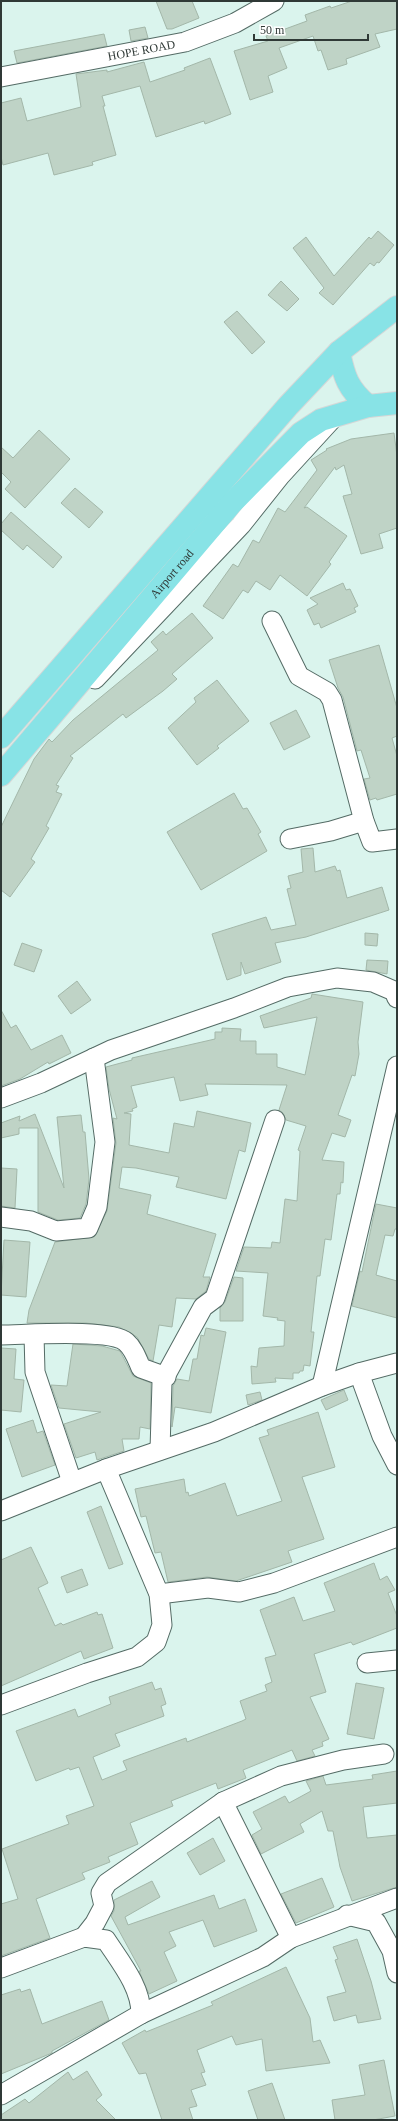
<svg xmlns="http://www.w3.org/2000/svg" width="398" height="2121" font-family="'Times New Roman',serif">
  <rect width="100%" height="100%" fill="#daf4ed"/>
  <path fill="#bfd3c6" stroke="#a3b7a9" d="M156,1h36l7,17 -27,11h-5z
    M352,1h45v28l-22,5 5,13 -34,12 1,5 -19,6 -7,-20 -3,1 -5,-15 -34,12 8,20 -19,8 5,16 -23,8 -16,-49 34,-10 -2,-5 41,-15 -2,-6 25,-9 1,2z
    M145,27l3,11 -17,3 -2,-11z
    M104,34l3,12 -90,17 -3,-12z
    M210,58l21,56 -26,10 -1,-3 -48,16 -16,-51 -38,10 3,10h-2l13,49 -24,7 1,3 -39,10 -6,-22 -45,12 -2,-8v-54l20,-5 6,23 54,-14 -5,-33 31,-4v2l37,-10 6,20 35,-12 -1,-2z
    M378,231l16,14 -15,18 -2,-1 -3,4 -4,-3 -37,42 -14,-12 5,-5 -31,-40 13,-11 28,39 35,-39 2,2z
    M281,281l18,18 -12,12 -19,-16z
    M237,311l28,31 -13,12 -28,-32z
    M39,430l31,29 -45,49 -20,-19 6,-7 -10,-10v-25l12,11z
    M394,433l3,23v72l-18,6 4,14 -22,6 -18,-58 9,-2 -8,-29 -8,5 -1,-3 -31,41 3,-1 40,29 -18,26 2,2 -24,32 -27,-21 -10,15 -14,-9 -8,12 -5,-3 -20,29 -20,-13 30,-42 5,3 15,-27 6,3 19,-35 7,4 32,-42 -6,-10 16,-10 -1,-1 25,-10z
    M75,488l28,24 -14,16 -28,-25z
    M11,512l51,45 -9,11 -26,-23 -4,5 -22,-20v-6z
    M343,583l3,7 4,-1 8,17 -4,2 2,4 -35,16 -2,-5 -5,2 -7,-15 11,-6 -8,-6z
    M192,613l21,25 -41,36 5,5 -14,12 -37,27 -3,-4 -53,42 3,2 -17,27 3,1 -3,6 6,2 -16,32 3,2 -18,31 4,3 -25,35 -9,-7v-63l33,-68 15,-20 3,3 21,-22 85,-70 -7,-8 12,-11 3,4z
    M379,645l18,63v28l-5,2 5,18v38l-20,6 -1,-2 -6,2 -6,-21 6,-1 -9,-28 -4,1 -14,-54 -5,-9 -9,-28z
    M217,680l32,41 -32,25 2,2 -22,17 -29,-37 28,-26 -2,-4z
    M296,710l14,27 -26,13 -14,-27z
    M234,793l9,16 4,-1 14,24 -3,2 9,17 -66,39 -34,-58z
    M313,848l2,24 20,-6 2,5 3,-1 7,28 35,-11 7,23 -83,27 -31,6 6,19 -36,12 -4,-12v13l-14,5 -15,-46 54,-17 5,13 25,-5 -9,-36 4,-1 -3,-12 15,-4 -2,-23z
    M365,933l13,1 -1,12 -12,-1z
    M22,943l20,7 -8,22 -20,-7z
    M367,960l21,1 -1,13 -21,-4z
    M77,981l14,19 -20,14 -13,-18z
    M312,994l51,8 -5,40 1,12 -4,22 -3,-1 -14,40 13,5 -6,17 -13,-4 -10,27 22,2 -1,21 -2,-1 -1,12h-3l-6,46 -6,-1 -5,37h-3l-6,56h3l-4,34 -6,-1 -1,6h-3l-1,2h-6v6l-18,-1 1,4 -24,2 -1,-18 6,1 2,-19 25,-2 1,-25 -8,-1 1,-2 -15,-2 5,-43 -32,-2 8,-24 27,1 1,-6 8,1 5,-44 12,2 3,-50 -2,-1 8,-24 -20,-6 -3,-7 -4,-3 8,-25 -82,-1 3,11 -28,6 -6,-24 -43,9 6,21 -5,2 1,2 -9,2 7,1 -2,31 40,8 5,-30 20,4 3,-16 54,12 -6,29 -6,-2 -13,49 -50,-12 3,-10 -43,-9 -14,-1 -3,21 32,7 -4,19 69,20 -13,43h7l-4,14 -10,8 -20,-1 -4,29 -13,-2 -6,36 -4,-2 -12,-22 -18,-10 -33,-4h-59l2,-13 26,-68 39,-5 13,-26 9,-68 -3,-25 4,1 -8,-30 -3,-22 26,-7v-2l83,-19v-7h7v-4l19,1 -1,12h16v13h21v13l28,8 12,-58 -53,11 -4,-12 51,-18z
    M1,1010l10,18 5,-3 15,25 31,-15 9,18 -22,11 -1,-2 -28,17 -19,7z
    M35,1114l29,74 -7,-71 24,-2 2,17h2l4,47 -3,25 -6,14 -22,2 -20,-8v-84h-19v6l-18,4v-15l19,-7 -1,5z
    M1,1168l16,1 -2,39 -14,-2z
    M376,1204l21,4v21h-2l-2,7 -8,-1 -9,40 21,6v37l-45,-12 8,-35 2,1z
    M4,1240l26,2 -4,55 -25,-2z
    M234,1277l9,1v43h-23v-13l5,-6z
    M206,1328l20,4 -15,81 -36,-6 -3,20 1,-41 4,-7 12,2 4,-22h4l4,-24 3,1z
    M73,1344l29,2 18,5 13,25 18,7 -1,46 -10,-2 -1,12h-17l2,12 -27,9 -2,-8 -19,6 -12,-34 37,-12 -42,-4 -8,-23 16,1z
    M1,1348l15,1 -2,30 10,1 -3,32 -20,-2z
    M344,1390l4,10 -22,10 -5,-10z
    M260,1392l2,8 -14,5 -2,-10z
    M318,1412l17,55 -33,10 22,62 -36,12 4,11 -56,19 -29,-4 -39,5 -7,-30 -6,1 -9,-37 -5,1 -6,-28 49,-10 2,14 2,-1 1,4 36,-13 12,33 45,-15 -23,-63 10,-3 -2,-5z
    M33,1420l4,13 6,-2 12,34 -33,12 -16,-48z
    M101,1506l22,58 -14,5 -22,-57z
    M31,1547l17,36 -10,5 17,38 6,-3 2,2 34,-13 1,3 4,-1 11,34 -29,11 -3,-8 -80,35v-126z
    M374,1563l6,17 7,-4 8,14 -7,3 9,23v12l-44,17 -2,-3 -37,12 12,38 -16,5 19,42 -7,3 1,4 -11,4 3,6 -18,5 -5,-11 -49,20 3,8 -28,11 -2,-6 -45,18 2,5 -43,17 8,21 -30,13 2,5 -28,11 3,6 -49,20 14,39 -49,18v-52l17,-5 -16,-50 67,-25 -3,-8 28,-10 -15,-39 -9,3 -1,-2 -33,13 -20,-50 59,-22 3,8 33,-13 -2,-7 43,-15 3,8 6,-2 5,16 -5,2 3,10 -49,18 5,12 -27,11 9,23 25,-10 -4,-9 63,-23 1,4 55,-21 4,-2 -6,-18 27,-10 -2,-6 7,-3 -7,-24 11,-3 -16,-45 34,-13 9,24 32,-10 -11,-28z
    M82,1569l6,16 -21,8 -6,-16z
    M356,1683l28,5 -10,51 -27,-5z
    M397,1771v32l-34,4 4,31 30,-3v52l-45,14 -12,-34 -7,-36h-5l-6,-20 -22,13 4,8 -43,22 -9,-19 10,-6 -9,-17 32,-16 4,7 22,-12 -5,-10 17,-5 3,9 47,-6 -1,-4z
    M213,1838l12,23 -25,14 -13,-22z
    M322,1878l12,29 -38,16 -15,-29z
    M152,1881l8,16 -35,20 3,8 86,-30 5,14 26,-10 12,32 -43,16 -11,-27 -34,12 7,14 -12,6 13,29 -28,13 -10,-23h2l-30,-55 3,-5v-11z
    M357,1939l14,42 10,38 -23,4 -2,-8 -22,6 -7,-24 19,-5 -11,-32 3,-1 -5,-12z
    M286,1967l24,51 3,24 7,-2 10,23 -64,8 -4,-32 -26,6 -4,-9 -35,14 8,22 -4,1 5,12 -15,5 6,16 -8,2 4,12h-31l-16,-47 -7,1 -17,-31 23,-13 1,2 67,-27 -2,-3z
    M20,1989l1,3 9,-3 12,35 60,-23 7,19 -57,31v2l-51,21v-79z
    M384,2060l11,56 -22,4h-38l-3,-20 33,-5 -6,-30z
    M87,2071l15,24 -6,5 20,20h-115v-5l24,-16 4,4 39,-31 5,8z
    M272,2083l13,37h-27l-10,-29z"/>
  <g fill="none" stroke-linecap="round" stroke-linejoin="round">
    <defs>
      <g id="minor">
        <path id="s1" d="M1,77l184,-35 50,-19 39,-22"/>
        <path d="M272,621l27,55 28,16 5,8 32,121 8,21 25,-3"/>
        <path d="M95,679l146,-154 39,-49 54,-59"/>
        <path d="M290,839l41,-8 33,-10"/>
        <path d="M1,1098l40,-15 70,-33 123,-42 54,-21 49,-9 36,4 21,9 3,7"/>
        <path d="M1,1217l30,4 25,10 32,-3 9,-21 8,-65 -11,-84"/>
        <path d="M1,1335c24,0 109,-7 125,7 8,7 11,17 15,26l25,9"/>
        <path d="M34,1335l1,37 37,110"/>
        <path d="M359,1373l23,63 15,29"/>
        <path d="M322,1386l75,-320"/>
        <path d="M160,1450l2,-68 41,-75 12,-9 60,-178"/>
        <path d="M1,1511l105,-42 108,-37 108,-46 37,-13 38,-10"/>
        <path d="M159,1594l49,-6 31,4 35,-9 123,-46"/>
        <path d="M367,1663l30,-3"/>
        <path d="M1,1705l86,-32 50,-16 19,-15 6,-17 -3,-31 -53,-125"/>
        <path d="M223,1802l68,136"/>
        <path d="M347,1915l29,7 16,29 5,22"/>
        <path d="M84,1937l11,-14 9,-17 -3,-13 6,-10 116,-81 58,-26 62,-16 41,-6"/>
        <path d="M1,1968l83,-31 22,3c15,23 35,47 35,74"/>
        <path d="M1,2095l140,-81 122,-57 28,-19 106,-40"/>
      </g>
      <g id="major">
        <path d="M339,352c5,25 9,37 29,54"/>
        <path d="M1,737l287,-331 51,-54 58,-45"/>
        <path id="s2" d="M1,775l231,-272 69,-70 20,-13 47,-14 29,-3"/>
      </g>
    </defs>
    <use href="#minor" stroke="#546b65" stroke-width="21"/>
    <use href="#major" stroke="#d5d7d7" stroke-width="24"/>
    <use href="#minor" stroke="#fff" stroke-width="19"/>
    <use href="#major" stroke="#88e3e6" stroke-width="22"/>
  </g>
  <g text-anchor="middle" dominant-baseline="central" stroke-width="4" stroke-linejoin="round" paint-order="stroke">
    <g font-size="12" fill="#2f3936" stroke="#fff">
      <text stroke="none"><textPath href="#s1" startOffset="143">HOPE ROAD</textPath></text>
      <text stroke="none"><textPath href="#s2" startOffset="264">Airport road</textPath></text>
    </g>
  </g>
  <rect width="398" height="2121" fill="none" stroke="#2f3936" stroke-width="4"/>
  <path d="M254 34v6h114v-6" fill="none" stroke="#2f3936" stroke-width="2"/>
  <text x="260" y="34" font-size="12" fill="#2f3936" stroke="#ffffff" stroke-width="3" paint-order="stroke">50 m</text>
</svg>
